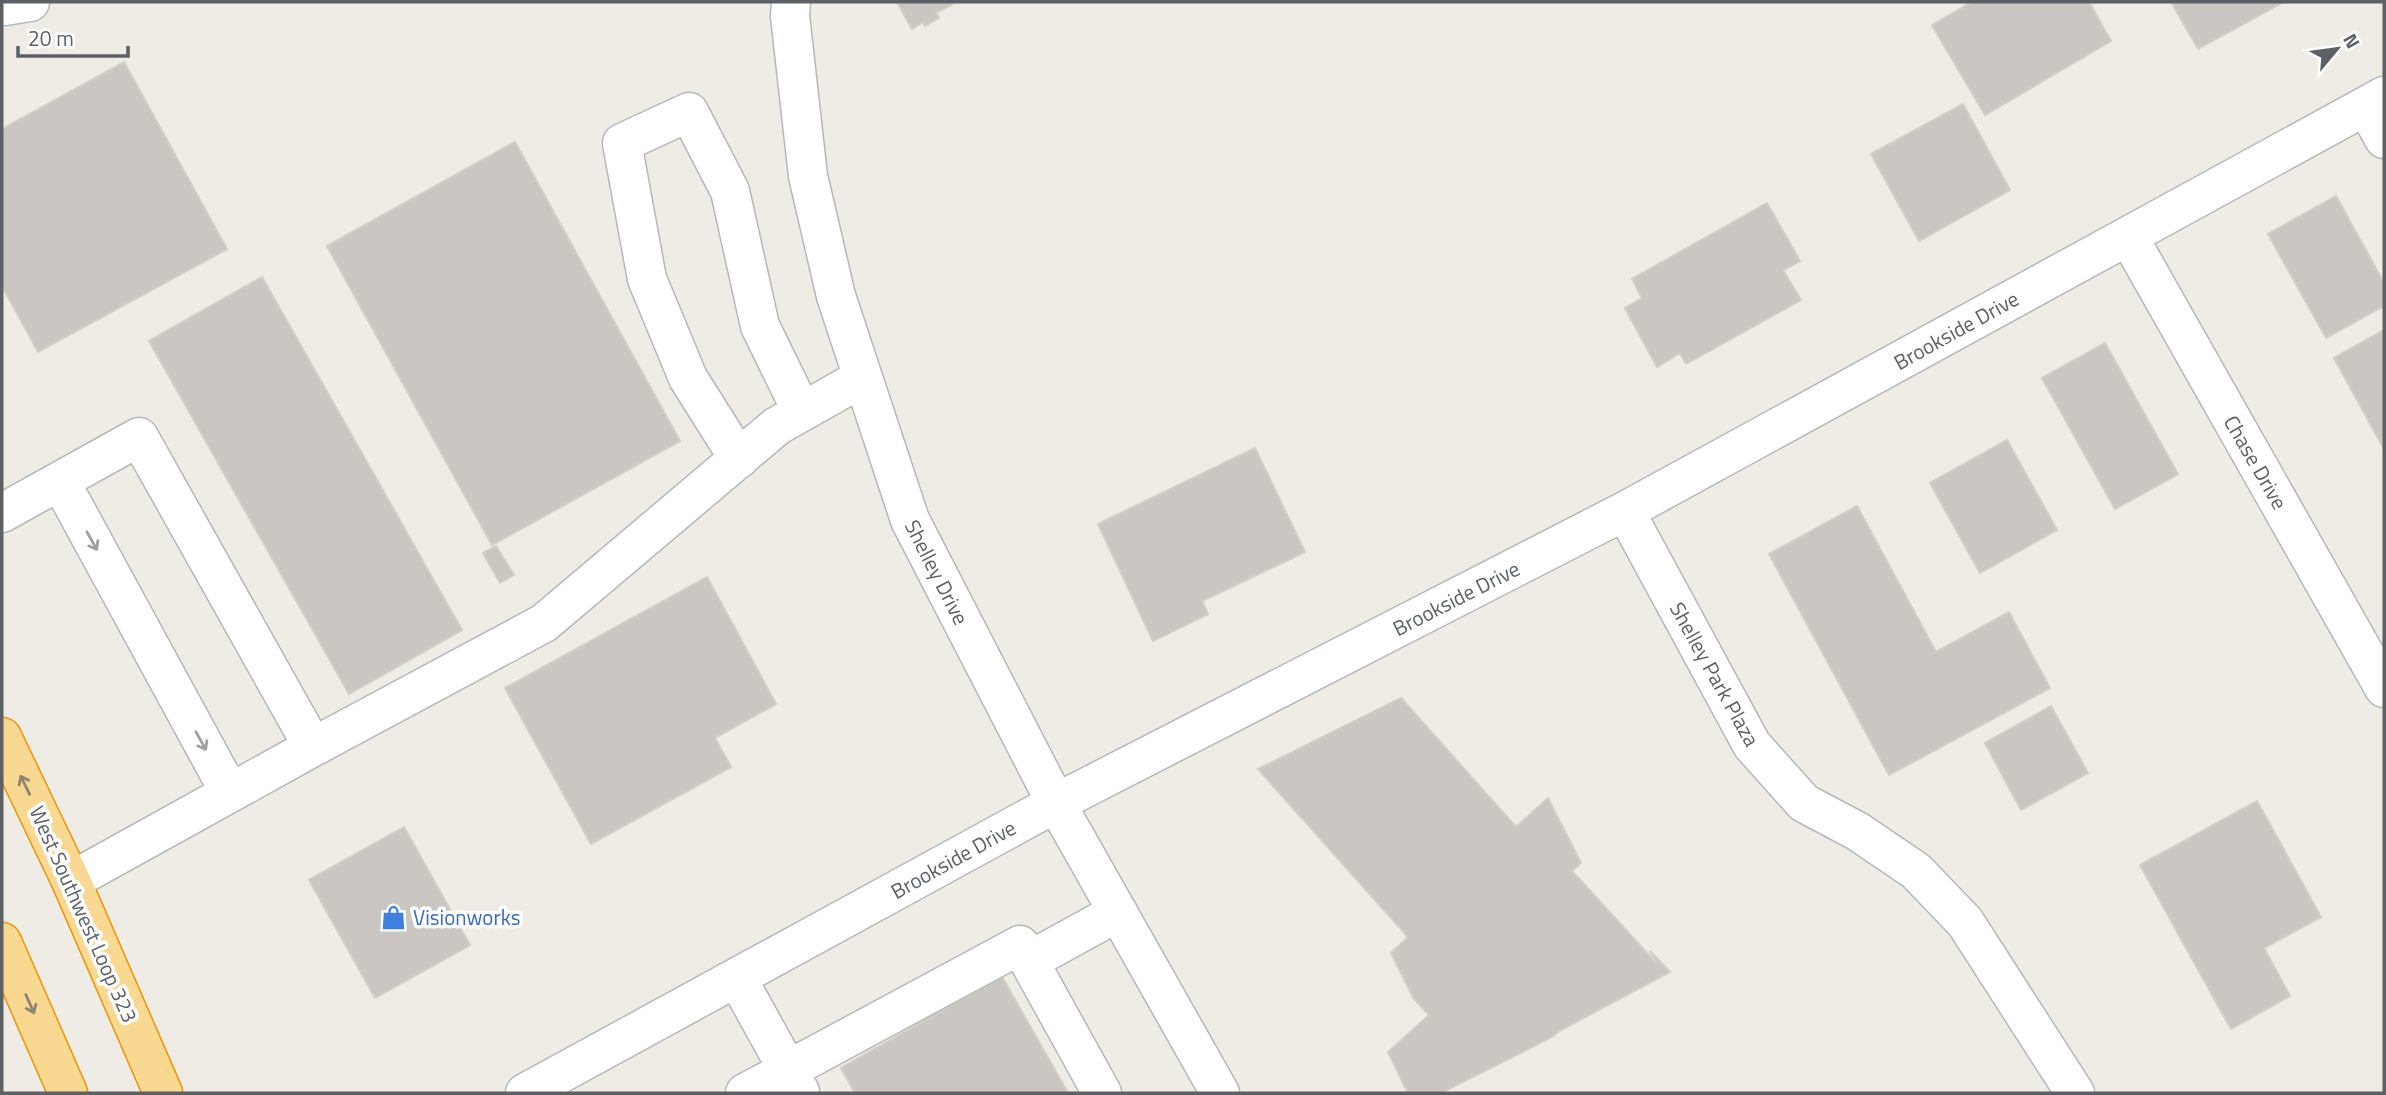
<svg xmlns="http://www.w3.org/2000/svg" width="2386" height="1095" font-family="'Titillium Web',sans-serif">
  <rect width="100%" height="100%" fill="#efece5"/>
  <path fill="#cac7c2" stroke="#d3cdc3" stroke-width="2" d="M897,2h59l-20,11 3,5 -14,8 -2,-4 -11,7z
    M1972,2h117l22,39 -126,74 -53,-90z
    M2171,2h111v1l-84,46z
    M124,62l103,187 -189,103 -36,-66v-157z
    M1963,104l47,86 -91,51 -48,-87z
    M515,142l165,299 -188,104 -165,-299z
    M2336,196l48,87v23l-58,32 -58,-104z
    M1767,203l33,58 -17,9 18,30 -115,64 -6,-11 -23,14 -32,-59 17,-10 -10,-19z
    M262,277l200,353 -113,64 -200,-353z
    M2384,330v119l-50,-91z
    M2105,343l73,131 -63,35 -73,-131z
    M2007,440l50,90 -77,43 -50,-90z
    M1255,448l50,104 -103,49 6,13 -55,27 -55,-117z
    M1857,506l79,146 73,-40 41,76 -161,87 -120,-221z
    M496,546l18,29 -14,8 -17,-30z
    M707,577l69,127 -61,34 16,29 -140,77 -86,-156z
    M1401,698l115,129 32,-29 33,65 -9,8 85,93 -7,-13 20,21 -111,59 -7,6 -111,56h-33l-20,-41 41,-37 -15,-16 -23,-46 17,-16 -150,-168z
    M2051,706l37,67 -67,37 -36,-67z
    M2257,801l64,116 -57,31 26,48 -59,33 -91,-164z
    M404,827l66,118 -95,53 -66,-118z
    M1002,977l66,116h-213l-14,-25z"/>
  <g fill="none" stroke-linecap="round" stroke-linejoin="round">
    <defs>
      <path id="minor" d="M791,2l-1,14 18,160 28,120 74,224 146,283 164,290
        M5,6l25,-4
        M2366,106l18,33
        M2128,236l256,452
        M739,459l-51,-81 -41,-99 -25,-136 67,-31 41,79 30,135 42,86
        M60,481l170,312
        M1625,511l127,234 52,58 53,28 59,40 49,51 110,171
        M2,513l137,-76 174,310 -242,134
        M313,747l231,-124 233,-197 85,-48
        M1029,961l89,-49
        M737,978l63,114
        M525,1093l531,-290 569,-292 759,-415
        M745,1093l275,-148 82,148"/>
      <path id="highway" d="M2,737l69,144 92,212
        M2,942l66,151"/>
    </defs>
    <use href="#minor" stroke="#b5b8bb" stroke-width="41"/>
    <use href="#highway" stroke="#eb9508" stroke-width="41"/>
    <use href="#minor" stroke="#fff" stroke-width="38"/>
    <use href="#highway" stroke="#f9d891" stroke-width="38"/>
  </g>
  <defs><path id="oneway-shaft" d="M-6 0H5M1.5-3L5.5 0L1.5 3" fill="none" stroke-width="1.6" stroke-linecap="round" stroke-linejoin="round" transform="scale(1.75)"/></defs>
  <g stroke="#9ea0a3">
    <use href="#oneway-shaft" transform="translate(92 541) rotate(61)"/>
    <use href="#oneway-shaft" transform="translate(201 741) rotate(61)"/>
  </g>
  <g stroke="#8c8572">
    <use href="#oneway-shaft" transform="translate(25 785) rotate(-116)"/>
    <use href="#oneway-shaft" transform="translate(30 1004) rotate(66)"/>
  </g>
  <defs>
    <symbol id="shop-bare" viewBox="-9 -9 18 18"><path d="M-5-2.5h2.3a2.7 3.5 0 0 1 5.4 0H5L5.5 6h-11ZM-1.5-2.5h3a1.5 2.3 0 0 0-3 0Z" fill="#3f7fe0" stroke="#fff" stroke-width="2.5" paint-order="stroke"/></symbol>
  </defs>
  <g fill-rule="evenodd">
    <use href="#shop-bare" x="376" y="900" width="35" height="35"/>
  </g>
  <g text-anchor="middle" dominant-baseline="central" stroke-width="7" stroke-linejoin="round" paint-order="stroke">
    <g font-size="21" fill="#5d6165" stroke="#fff">
      <text transform="translate(1956 330) rotate(-29)">Brookside Drive</text>
      <text transform="translate(2256 462) rotate(60)">Chase Drive</text>
      <text transform="translate(937 572) rotate(63)">Shelley Drive</text>
      <text transform="translate(1456 598) rotate(-27)">Brookside Drive</text>
      <text transform="translate(1715 674) rotate(61)">Shelley Park Plaza</text>
      <text transform="translate(953 859) rotate(-29)">Brookside Drive</text>
      <text transform="translate(84 914) rotate(66)">West Southwest Loop 323</text>
    </g>
    <g font-size="21" fill="#366cbe" stroke="#fff" text-anchor="start">
      <text x="413" y="917">Visionworks</text>
    </g>
  </g>
  <rect width="2386" height="1095" fill="none" stroke="#5d6165" stroke-width="7"/>
  <g transform="translate(2337 49) rotate(61)" stroke="#ffffff" stroke-width="5" paint-order="stroke">
  <path d="M0-5L12 26L0 18L-12 26Z" fill="#5d6165"/>
  <text y="-10" font-size="19" font-weight="bold" text-anchor="middle" fill="#5d6165">N</text>
  </g>
  <path d="M18 46v10h110v-10" fill="none" stroke="#5d6165" stroke-width="3.5"/>
  <text x="28" y="46" font-size="21" fill="#5d6165" stroke="#ffffff" stroke-width="5" paint-order="stroke">20 m</text>
</svg>
